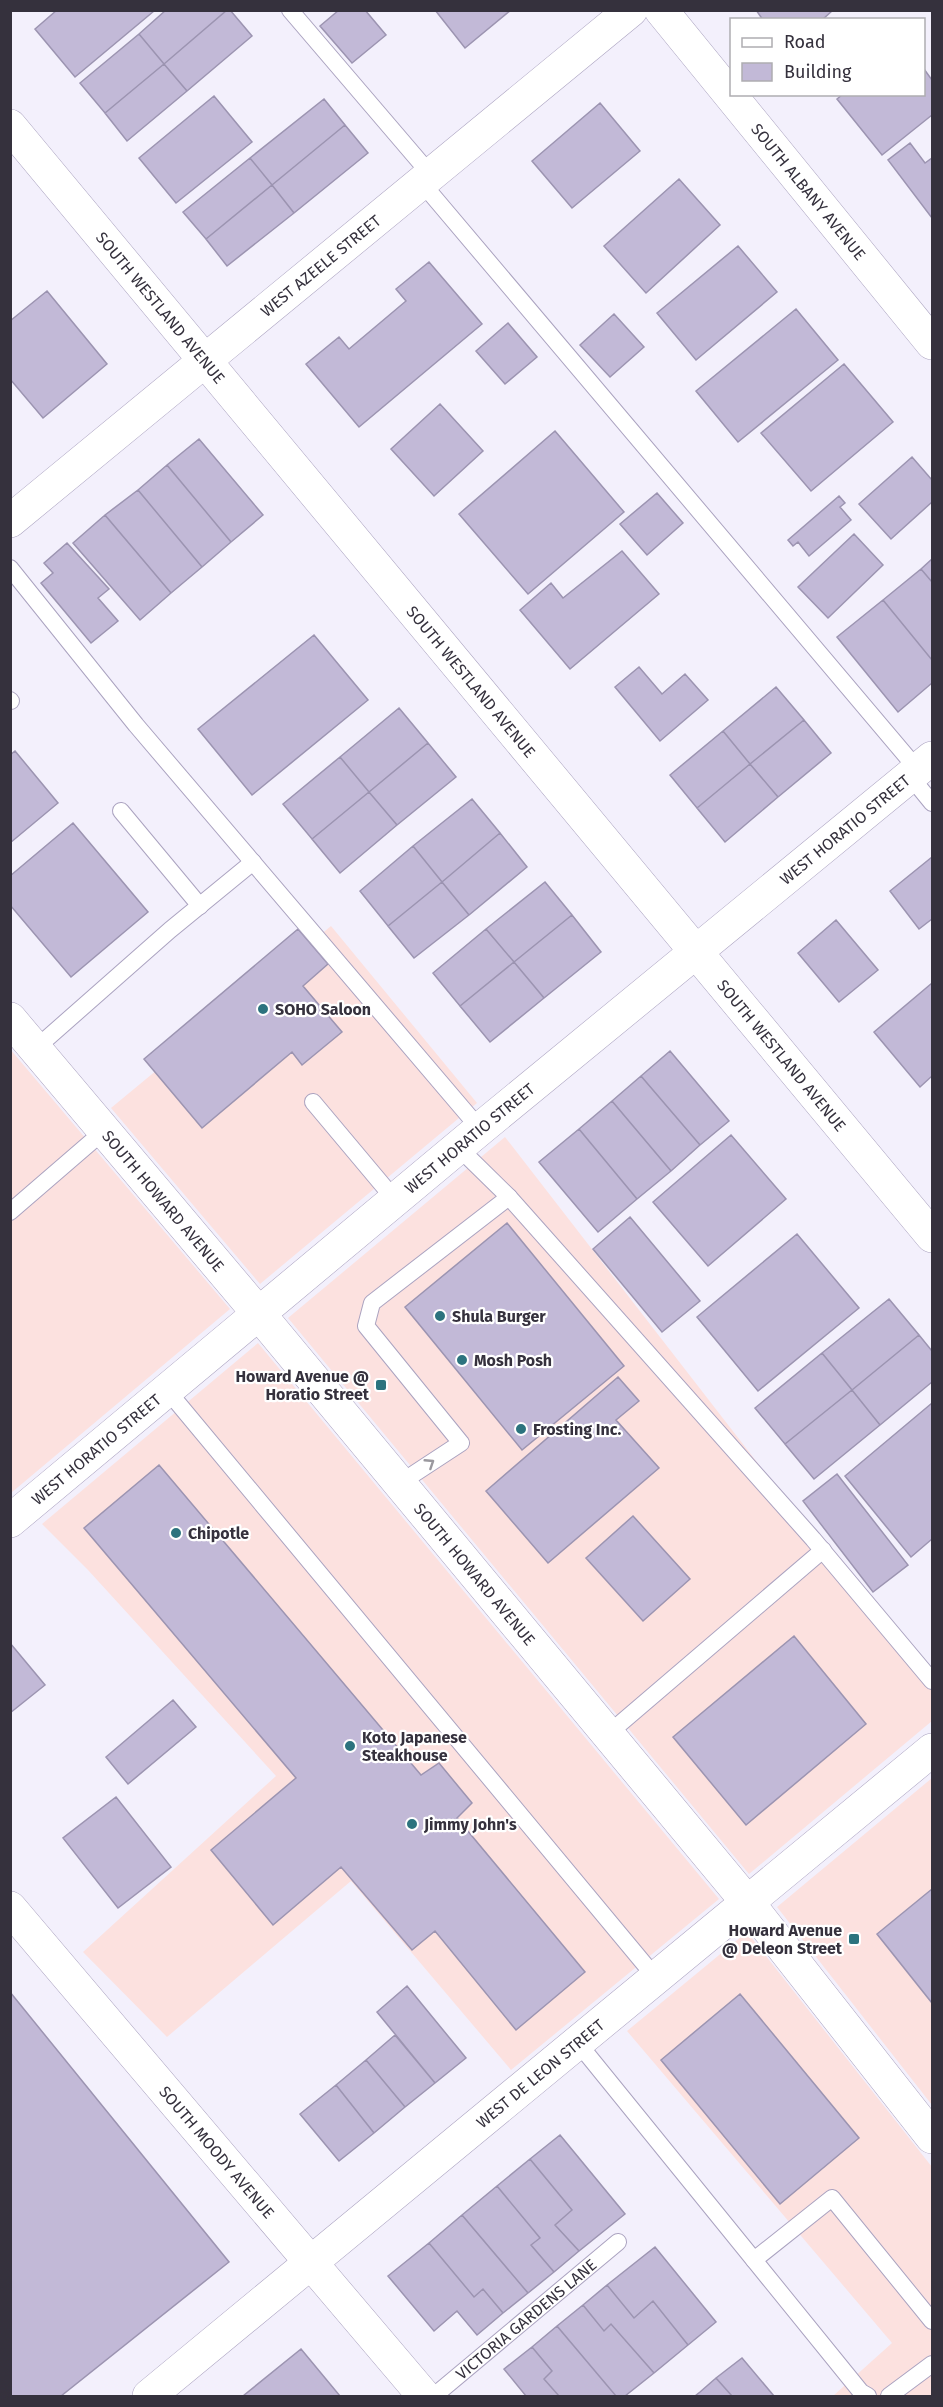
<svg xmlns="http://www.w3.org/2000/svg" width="943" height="2407" font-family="'Fira Sans',sans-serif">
  <rect width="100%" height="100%" fill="#f3f0fc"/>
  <path fill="#fce1df" d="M331,926l146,177 -217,181 -149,-176z
    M10,1049l220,260 -219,184h-1z
    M505,1137l427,551v33l-183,153 -461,-556z
    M258,1343l461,556 -208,171 -160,-189 -184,156 -84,-85 193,-176 -188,-206 -46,-46z
    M932,1778v327l-155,-198z
    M747,1932l185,235v229h-99l59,-53 -265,-312z"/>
  <path fill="#c2b9d7" stroke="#9c94b1" stroke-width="1.5" d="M57,10h96l1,1 -79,66 -40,-48z
    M166,10h61l-63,54 -25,-30z
    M227,10h3l22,26 -65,55 -23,-27z
    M339,10h26l21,25 -34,28 -32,-37z
    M435,10h76l-46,38z
    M756,10h77l-11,10h-59z
    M139,34l25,30 -59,49 -25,-30z
    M164,64l23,27 -60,50 -22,-28z
    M924,69l8,11v35l-50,40 -45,-56 6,-5h81z
    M214,96l38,46 -76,61 -37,-45z
    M324,99l21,26 -73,60 -22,-27z
    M600,103l40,48 -68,57 -40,-47z
    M345,125l23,28 -74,60 -22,-28z
    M910,143l15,20 7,-5v60l-44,-58z
    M250,158l22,27 -66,54 -23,-27z
    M679,179l41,46 -74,68 -42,-47z
    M272,185l22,28 -67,53 -21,-27z
    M738,246l39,46 -81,68 -39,-47z
    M429,262l53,62 -123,103 -53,-63 33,-27 10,12 57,-48 -10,-12z
    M47,291l60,73 -64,54 -33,-39v-58z
    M796,309l42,51 -100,82 -42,-51z
    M614,314l30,33 -34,30 -30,-32z
    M508,323l29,34 -32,27 -29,-33z
    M844,364l49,58 -82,69 -50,-58z
    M440,404l43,47 -49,45 -43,-47z
    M555,431l69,81 -96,82 -69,-80z
    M199,439l64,76 -32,27 -64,-77z
    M912,457l20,23v22l-41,37 -32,-35z
    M167,465l64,77 -29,25 -64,-77z
    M138,490l64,77 -31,26 -66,-78z
    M657,493l26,30 -36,32 -27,-31z
    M839,496l6,7 -5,4 11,13 -42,36 -11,-14 -5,4 -5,-6z
    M105,515l66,78 -31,27 -67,-77z
    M854,534l29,31 -55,53 -30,-31z
    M67,543l42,46 -11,9 20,23 -27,22 -50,-60 12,-10 -9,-10z
    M622,551l37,43 -89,75 -50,-59 31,-27 12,15z
    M932,559v23l-11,-13z
    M921,569l11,13v78l-49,-60z
    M883,600l49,60v23l-34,29 -61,-75z
    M314,635l54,65 -116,95 -54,-66z
    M639,667l23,27 23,-20 23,26 -48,41 -45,-54z
    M776,687l28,33 -54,44 -27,-33z
    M399,708l29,35 -59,49 -29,-35z
    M804,720l27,33 -53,44 -28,-33z
    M723,731l27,33 -53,44 -27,-33z
    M428,743l28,34 -59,48 -28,-33z
    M15,751l43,52 -48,40v-88z
    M340,757l29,35 -57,47 -29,-35z
    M750,764l28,33 -53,45 -28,-34z
    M369,792l28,33 -57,48 -28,-34z
    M472,799l28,34 -58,49 -29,-36z
    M73,823l75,89 -77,65 -61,-72v-29z
    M500,833l27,34 -58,48 -27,-33z
    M413,846l29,36 -54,44 -28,-35z
    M932,857v62l-13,10 -29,-38z
    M442,882l27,33 -55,43 -26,-32z
    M545,882l27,33 -58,47 -28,-33z
    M572,915l29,37 -57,46 -30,-36z
    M836,920l42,50 -39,32 -41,-49z
    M298,929l30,35 -25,22 39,46 -40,33 -10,-13 -90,76 -58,-69z
    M486,929l28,33 -54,44 -27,-33z
    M514,962l30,36 -54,44 -30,-36z
    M932,983v93l-12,11 -46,-55z
    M670,1051l59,70 -29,24 -59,-69z
    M641,1076l59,69 -29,26 -59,-70z
    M612,1101l59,70 -34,28 -58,-70z
    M579,1129l58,70 -39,33 -59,-70z
    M731,1135l55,64 -78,67 -55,-64z
    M630,1217l70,84 -38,31 -69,-83z
    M507,1223l117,143 -102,84 -117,-143z
    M797,1234l62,74 -101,83 -61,-74z
    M889,1299l30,36 -67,55 -30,-37z
    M919,1335l13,16v31l-52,43 -28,-35z
    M822,1353l30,37 -67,54 -30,-36z
    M618,1377l21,24 -23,19 43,48 -111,95 -62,-72z
    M852,1390l28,35 -66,54 -29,-35z
    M932,1403v136l-21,18 -66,-81z
    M159,1465l262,310 18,-12 33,40 -15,15 128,154 -69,58 -81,-99 -23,19 -71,-83 -68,58 -62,-75 85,-72 -212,-250z
    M837,1474l71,91 -35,27 -70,-91z
    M633,1516l57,63 -47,42 -57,-63z
    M794,1636l72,88 -120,101 -73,-88z
    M10,1643l35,42 -35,28z
    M173,1700l23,27 -68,57 -22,-27z
    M116,1797l55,70 -53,41 -55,-70z
    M932,1889v114l-55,-69z
    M407,1986l59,72 -31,25 -58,-71z
    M10,1992l219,270 -168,134h-51z
    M740,1994l119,144 -79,66 -119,-144z
    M395,2035l40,48 -30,24 -39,-47z
    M366,2060l39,47 -31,26 -38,-48z
    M336,2085l38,48 -35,28 -39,-47z
    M560,2135l65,79 -46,37 -24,-26 17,-15 -42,-51z
    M530,2159l42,51 -17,15 24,26 -25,21 -23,-27 9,-7 -43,-52z
    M497,2186l43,52 -9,7 23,27 -26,21 -66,-78z
    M462,2215l66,78 -25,20 -20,-24 -9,8 -45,-54z
    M429,2243l45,54 9,-8 20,24 -26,22 -20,-24 -23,20 -46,-55z
    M655,2247l61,75 -28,23 -35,-44 -19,17 -27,-33z
    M607,2285l27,33 19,-17 35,44 -34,28 -43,-49 -7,7 -21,-26z
    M583,2305l21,26 7,-7 43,49 -29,23h-9l-59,-70z
    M557,2326l59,70h-57l-15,-17 8,-8 -20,-24z
    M532,2347l20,24 -8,8 15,17h-33l-22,-27z
    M301,2349l39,47h-97z
    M742,2358l32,38h-42l-16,-18z
    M716,2378l16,18h-37l5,-4z"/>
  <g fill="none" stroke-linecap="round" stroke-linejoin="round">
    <defs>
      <g id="service">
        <path d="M290,10l141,165"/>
        <path d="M422,183l496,587"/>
        <path d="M10,568l126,157 344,404"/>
        <path d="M10,700l1,1"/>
        <path d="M910,776l22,27"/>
        <path d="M121,811l79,95"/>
        <path d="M35,1049l135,-119 83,-68"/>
        <path d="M313,1102l83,99"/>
        <path d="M509,1197l304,342 119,142"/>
        <path d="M10,1212l95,-82"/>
        <path d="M167,1390l489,588"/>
        <path d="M400,1483l61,-40 -95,-117 6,-23 137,-106 -50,-49"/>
        <path d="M608,1734l215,-184"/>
        <path d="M578,2043l176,217 78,-62 100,123"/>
        <path d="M754,2260l107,132 7,4"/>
        <path id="s1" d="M434,2396l184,-154"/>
        <path d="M889,2396l43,-32"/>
      </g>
      <g id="minor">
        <path id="s2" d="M661,10l271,333"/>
        <path id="s3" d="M10,126l922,1110"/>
        <path id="s4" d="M10,521l621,-511"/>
        <path id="s5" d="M10,1521l470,-392 452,-371"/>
        <path id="s6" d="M10,1908l414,488"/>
        <path id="s7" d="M149,2396l783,-646"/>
      </g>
      <g id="secondary">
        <path id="s8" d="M10,1019l249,295 489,589 184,234"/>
      </g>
    </defs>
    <use href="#service" stroke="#aba3c0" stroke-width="18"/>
    <use href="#minor" stroke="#aba3c0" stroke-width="34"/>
    <use href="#secondary" stroke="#aba3c0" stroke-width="34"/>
    <use href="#service" stroke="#fff" stroke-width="16"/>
    <use href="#minor" stroke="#fff" stroke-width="33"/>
    <use href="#secondary" stroke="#fff" stroke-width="33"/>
  </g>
  <defs><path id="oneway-chevron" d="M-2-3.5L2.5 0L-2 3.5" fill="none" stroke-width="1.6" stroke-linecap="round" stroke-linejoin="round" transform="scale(1.5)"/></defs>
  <use stroke="#9a989e" href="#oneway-chevron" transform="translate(430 1463) rotate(-33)"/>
  <g fill="#2c737e" stroke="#fff" stroke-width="2">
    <circle cx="263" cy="1009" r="6"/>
    <circle cx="440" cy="1316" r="6"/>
    <circle cx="462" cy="1360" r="6"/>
    <rect x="375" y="1379" width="12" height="12" rx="3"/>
    <circle cx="521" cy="1429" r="6"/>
    <circle cx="176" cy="1533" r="6"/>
    <circle cx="350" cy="1746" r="6"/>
    <circle cx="412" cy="1824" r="6"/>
    <rect x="848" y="1933" width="12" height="12" rx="3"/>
  </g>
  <g text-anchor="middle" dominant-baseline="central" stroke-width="4.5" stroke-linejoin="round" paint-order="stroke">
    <g font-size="16" fill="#35313d" stroke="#fff">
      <text stroke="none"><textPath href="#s2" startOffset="234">SOUTH ALBANY AVENUE</textPath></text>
      <text stroke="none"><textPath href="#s4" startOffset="402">WEST AZEELE STREET</textPath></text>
      <text stroke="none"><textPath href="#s3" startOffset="236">SOUTH WESTLAND AVENUE</textPath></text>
      <text stroke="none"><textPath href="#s3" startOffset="722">SOUTH WESTLAND AVENUE</textPath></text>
      <text stroke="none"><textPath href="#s5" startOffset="1084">WEST HORATIO STREET</textPath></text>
      <text stroke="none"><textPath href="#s3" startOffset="1208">SOUTH WESTLAND AVENUE</textPath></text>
      <text stroke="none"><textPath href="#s5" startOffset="598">WEST HORATIO STREET</textPath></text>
      <text stroke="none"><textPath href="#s8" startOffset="238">SOUTH HOWARD AVENUE</textPath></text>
      <text stroke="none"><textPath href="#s5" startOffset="112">WEST HORATIO STREET</textPath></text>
      <text stroke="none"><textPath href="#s8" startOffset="724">SOUTH HOWARD AVENUE</textPath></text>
      <text stroke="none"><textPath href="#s7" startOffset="507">WEST DE LEON STREET</textPath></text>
      <text stroke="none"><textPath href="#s6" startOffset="320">SOUTH MOODY AVENUE</textPath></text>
      <text stroke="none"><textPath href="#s1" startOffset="120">VICTORIA GARDENS LANE</textPath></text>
    </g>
    <g font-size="16" font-weight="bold" fill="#35313d" stroke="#fff" text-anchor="start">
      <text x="275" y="1009">SOHO Saloon</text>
      <text x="452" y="1316">Shula Burger</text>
      <text x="474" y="1360">Mosh Posh</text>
      <text x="369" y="1376" text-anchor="end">Howard Avenue @<tspan x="369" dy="18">Horatio Street</tspan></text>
      <text x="533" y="1429">Frosting Inc.</text>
      <text x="188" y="1533">Chipotle</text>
      <text x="362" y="1737">Koto Japanese<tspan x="362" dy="18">Steakhouse</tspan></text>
      <text x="424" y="1824">Jimmy John's</text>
      <text x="842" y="1930" text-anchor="end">Howard Avenue<tspan x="842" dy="18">@ Deleon Street</tspan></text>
    </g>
  </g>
  <rect width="943" height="2407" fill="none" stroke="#35313d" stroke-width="24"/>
  <rect x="730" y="18" width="195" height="78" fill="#ffffff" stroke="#aeadb1" stroke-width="1.5"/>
  <rect x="742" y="38" width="30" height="9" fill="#ffffff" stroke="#aeadb1" stroke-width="1.5"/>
  <text x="784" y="48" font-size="18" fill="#35313d">Road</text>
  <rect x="742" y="63" width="30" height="18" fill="#c2b9d7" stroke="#aeadb1" stroke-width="1.5"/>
  <text x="784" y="78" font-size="18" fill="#35313d">Building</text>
</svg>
